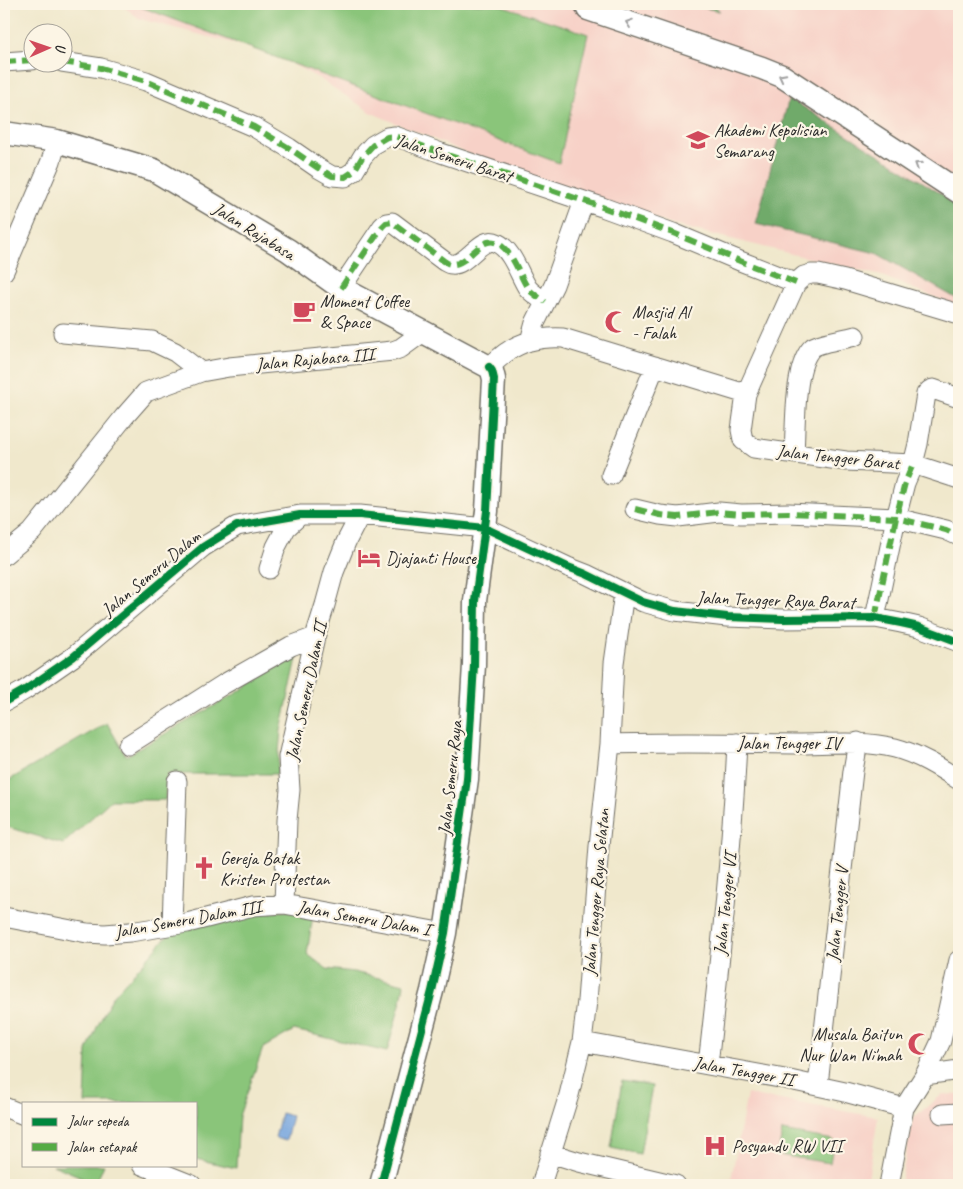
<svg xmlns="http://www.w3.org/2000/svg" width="963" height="1189" font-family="Caveat,sans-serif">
  <rect width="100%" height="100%" fill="#fcf5e5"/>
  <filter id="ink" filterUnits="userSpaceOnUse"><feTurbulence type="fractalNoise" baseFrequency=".02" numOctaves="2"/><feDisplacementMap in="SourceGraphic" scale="10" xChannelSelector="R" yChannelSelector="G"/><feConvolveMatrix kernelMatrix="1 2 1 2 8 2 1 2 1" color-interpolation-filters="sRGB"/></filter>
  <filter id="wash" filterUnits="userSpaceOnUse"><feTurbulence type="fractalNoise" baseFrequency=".0096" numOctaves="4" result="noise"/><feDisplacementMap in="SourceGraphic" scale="20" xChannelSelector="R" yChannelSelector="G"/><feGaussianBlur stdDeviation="1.12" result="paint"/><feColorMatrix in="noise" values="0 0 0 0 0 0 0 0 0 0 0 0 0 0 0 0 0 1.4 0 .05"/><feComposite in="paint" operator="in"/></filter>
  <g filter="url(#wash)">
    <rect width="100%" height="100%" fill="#f0e8cc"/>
    <path fill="#f7d1c7" d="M120,4h839v303l-77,-31 -208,-51 -172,-57 -130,-55 -52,-34 -49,-26 -131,-34z
      M747,1094l131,23 -11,68h-137z
      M943,1094l16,1v90h-59l13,-67z"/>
    <path fill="#8ac57a" stroke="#5a7852" d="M133,4h364l91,30 -29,129z
      M298,654l-17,76 -4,44h-110l-2,26h-54l-48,44 -59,-18v-43l103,-60 19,33 109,-62z
      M314,909l-7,45 20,15 27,3 50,12 -3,17 -14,51 -93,-22 -31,18 -24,68 -3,52 -40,-9v-56h-111l2,-52 10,-24 16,-31 57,-63 62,-18z
      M622,1081l30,5 -12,68 -29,-6z
      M782,1131l52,9 -4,23 -52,-8z
      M53,1165h51l-8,18z"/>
    <path fill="#6faa6a" stroke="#4d6a4a" d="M687,4h26l7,7h-1z
      M789,98l170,107v95l-83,-47 -120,-29z"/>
    <path fill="#75a4de" stroke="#506884" d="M281,1113l11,3 -6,25 -11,-3z"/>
  </g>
  <g filter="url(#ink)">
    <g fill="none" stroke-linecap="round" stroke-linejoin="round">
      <defs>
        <path id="minor" d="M4,62l28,-2
          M62,62l39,6 45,13 108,46 35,21 29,20 14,8 13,1 9,-6 9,-15 10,-11 14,-8 8,-1 46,17 161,54 71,26 67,28 56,22
          M4,271l47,-110 6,-20
          M341,288l41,-61 4,-4 6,-1 52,39c2,1 4,3 7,3 16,3 30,-30 46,-21 15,7 22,31 30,44 4,6 12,10 18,15
          M959,314l-114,-34 -27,-6h-7l-7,2 -8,7 -50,111 -5,36 2,10 11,8 92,13 67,3 46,15
          M63,333l89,8 23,11 26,20
          M530,341l5,-18 19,-38 30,-84
          M489,367c6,-5 12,-11 18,-15 17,-12 37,-15 56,-14l183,56
          M794,453c2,-25 -1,-89 19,-106 8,-5 32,-8 42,-11
          M611,475l44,-109
          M635,509l25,6 18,2 41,-5 22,2 48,-1 107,5 50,12 13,6
          M4,555l28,-23 92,-115 22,-25 55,-20 28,-5 164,-16 8,-3 22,-16
          M269,569l7,-22 10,-19 14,-13
          M875,618l21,-100 9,-35 8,-19 5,-20 8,-50 4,-4 3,-1 26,9
          M4,702l21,-12 48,-33 130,-110 34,-21 63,-11h60l125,13 83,39 18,7 57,28 32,9 52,6 56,2 92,-1 26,5 18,4 40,15
          M610,744c62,-2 124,-1 186,0 33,0 66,-4 99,4 23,6 44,19 64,32
          M128,745l96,-61 67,-38 24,-9
          M284,904l3,-84 3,-30 -2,-33 27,-120 10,-32 9,-33 12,-30 14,-27
          M4,917l83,16 18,1 25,-2 57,-9 66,-17 31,-2 161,29
          M172,925l5,-144
          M582,1042l203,37 60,13 59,16
          M708,1065c12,-107 24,-214 29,-322
          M925,1075l16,-34 18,-81
          M818,1085l35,-314 5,-29
          M4,1107l20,8
          M942,1114l17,-1
          M550,1153l29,9 97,23
          M142,1165l50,20
          M541,1185l28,-90 13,-53 5,-41 12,-155 11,-102 4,-81 10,-70
          M889,1185l15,-77 21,-33 34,-5"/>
        <path id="tertiary" d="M586,4l2,5 174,59 20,8 177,116
          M4,133l53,8 97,29 134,80 53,38 148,79 3,4 2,8 -7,132 -12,90 -1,64 -7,114 -22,154 -13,58 -51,194"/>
      </defs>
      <use href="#minor" stroke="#706d63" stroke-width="21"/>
      <use href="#tertiary" stroke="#706d63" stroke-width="25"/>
      <use href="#minor" stroke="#fff" stroke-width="19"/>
      <use href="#tertiary" stroke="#fff" stroke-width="22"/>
      <path stroke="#54ab44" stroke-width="6" stroke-dasharray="12 6" stroke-linecap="butt" d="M4,62l28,-2
        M62,62l39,6 45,13 108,46 35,21 29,20 14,8 13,1 9,-6 9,-15 10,-11 14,-8 8,-1 46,17 161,54 71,26 67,28 56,22
        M341,288l41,-61 4,-4 6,-1 52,39c2,1 4,3 7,3 16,3 30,-30 46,-21 15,7 22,31 30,44 4,6 12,10 18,15
        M635,509l25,6 18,2 41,-5 22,2 48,-1 107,5 50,12 13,6
        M875,618l21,-100 9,-35 8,-19"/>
      <defs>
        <path id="cycleway" d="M4,702l21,-12 48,-33 130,-110 34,-21 63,-11h60l125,13 83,39 18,7 57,28 32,9 52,6 56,2 92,-1 26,5 18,4 40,15
          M381,1185l51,-194 13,-58 22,-154 7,-114 1,-64 12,-90 7,-132 -2,-8 -3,-4"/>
      </defs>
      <use href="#cycleway" stroke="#fcf5e5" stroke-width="11"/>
      <use href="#cycleway" stroke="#00873e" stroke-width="8"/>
    </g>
    <defs><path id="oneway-chevron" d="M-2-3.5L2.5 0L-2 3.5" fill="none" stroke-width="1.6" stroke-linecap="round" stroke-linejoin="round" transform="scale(1.25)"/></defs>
    <g stroke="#a0a0a0">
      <use href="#oneway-chevron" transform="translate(629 23) rotate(-161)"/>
      <use href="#oneway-chevron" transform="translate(782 77) rotate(-152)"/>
      <use href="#oneway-chevron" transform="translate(918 165) rotate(-147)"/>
    </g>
  </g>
  <defs>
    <symbol id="university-bare" viewBox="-9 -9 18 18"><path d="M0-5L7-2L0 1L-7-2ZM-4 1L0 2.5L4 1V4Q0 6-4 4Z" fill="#d1495b" stroke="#fcf5e5" stroke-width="2.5" paint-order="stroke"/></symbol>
    <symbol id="cafe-bare" viewBox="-9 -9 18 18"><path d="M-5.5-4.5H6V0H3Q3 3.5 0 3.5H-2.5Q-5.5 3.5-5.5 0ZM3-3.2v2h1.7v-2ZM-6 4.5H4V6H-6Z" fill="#d1495b" stroke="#fcf5e5" stroke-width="2.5" paint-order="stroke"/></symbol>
    <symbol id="mosque-bare" viewBox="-9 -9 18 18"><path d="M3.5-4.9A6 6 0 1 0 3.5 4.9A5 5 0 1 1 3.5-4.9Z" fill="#d1495b" stroke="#fcf5e5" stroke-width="2.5" paint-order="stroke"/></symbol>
    <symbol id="hotel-bare" viewBox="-9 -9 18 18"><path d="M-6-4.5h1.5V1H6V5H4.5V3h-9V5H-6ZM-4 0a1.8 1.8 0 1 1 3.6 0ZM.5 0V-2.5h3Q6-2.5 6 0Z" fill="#d1495b" stroke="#fcf5e5" stroke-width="2.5" paint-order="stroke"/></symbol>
    <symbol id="church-bare" viewBox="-9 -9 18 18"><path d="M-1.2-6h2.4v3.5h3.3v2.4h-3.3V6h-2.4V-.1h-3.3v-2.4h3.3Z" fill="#d1495b" stroke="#fcf5e5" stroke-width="2.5" paint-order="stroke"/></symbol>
    <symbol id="hospital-bare" viewBox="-9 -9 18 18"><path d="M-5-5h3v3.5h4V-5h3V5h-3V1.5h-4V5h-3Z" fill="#d1495b" stroke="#fcf5e5" stroke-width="2.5" paint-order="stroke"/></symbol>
  </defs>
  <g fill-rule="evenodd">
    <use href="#university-bare" x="682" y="124" width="32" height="32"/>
    <use href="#cafe-bare" x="288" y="295" width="32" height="32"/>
    <use href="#mosque-bare" x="600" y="306" width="32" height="32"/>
    <use href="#hotel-bare" x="353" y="542" width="32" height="32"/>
    <use href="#church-bare" x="188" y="852" width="32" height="32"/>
    <use href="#mosque-bare" x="903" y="1028" width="32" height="32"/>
    <use href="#hospital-bare" x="699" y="1130" width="32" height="32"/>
  </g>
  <g text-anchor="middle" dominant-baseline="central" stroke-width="4.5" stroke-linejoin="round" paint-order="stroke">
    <g font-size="18" fill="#2b2b2b" stroke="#fcf5e5" text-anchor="start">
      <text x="714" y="130">Akademi Kepolisian<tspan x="714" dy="21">Semarang</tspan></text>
      <text x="320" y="301">Moment Coffee<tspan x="320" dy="21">&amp; Space</tspan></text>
      <text x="632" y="312">Masjid Al<tspan x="632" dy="21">- Falah</tspan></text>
      <text x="386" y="558">Djajanti House</text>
      <text x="220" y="858">Gereja Batak<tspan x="220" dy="21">Kristen Protestan</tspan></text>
      <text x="902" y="1034" text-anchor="end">Musala Baitun<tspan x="902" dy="21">Nur Wan Ni'mah</tspan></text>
      <text x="732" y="1146">Posyandu RW VII</text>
    </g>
    <g font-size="18" fill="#2b2b2b" stroke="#fcf5e5">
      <text transform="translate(454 158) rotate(18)">Jalan Semeru Barat</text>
      <text transform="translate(254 231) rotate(32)">Jalan Rajabasa</text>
      <text transform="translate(315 359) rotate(-5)">Jalan Rajabasa III</text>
      <text transform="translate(838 457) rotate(6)">Jalan Tengger Barat</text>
      <text transform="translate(151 573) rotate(-40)">Jalan Semeru Dalam</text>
      <text transform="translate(776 600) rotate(2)">Jalan Tengger Raya Barat</text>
      <text transform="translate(306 691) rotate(-78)">Jalan Semeru Dalam II</text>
      <text x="789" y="743">Jalan Tengger IV</text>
      <text transform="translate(450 778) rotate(-84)">Jalan Semeru Raya</text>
      <text transform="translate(596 892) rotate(-85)">Jalan Tengger Raya Selatan</text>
      <text transform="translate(725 904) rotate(-84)">Jalan Tengger VI</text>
      <text transform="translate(837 914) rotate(-84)">Jalan Tengger V</text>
      <text transform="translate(364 918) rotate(10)">Jalan Semeru Dalam I</text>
      <text transform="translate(188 919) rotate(-10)">Jalan Semeru Dalam III</text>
      <text transform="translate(744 1071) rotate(10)">Jalan Tengger II</text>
    </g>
  </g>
  <rect width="963" height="1189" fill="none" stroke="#fcf5e5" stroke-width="20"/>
  <rect x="22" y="1102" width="175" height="65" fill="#fcf5e5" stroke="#a8a49b"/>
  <rect x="32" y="1118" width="25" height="8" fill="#00873e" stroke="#a8a49b"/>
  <text x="68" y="1126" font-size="15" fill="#2b2b2b">Jalur sepeda</text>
  <rect x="32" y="1143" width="25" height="8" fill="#54ab44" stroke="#a8a49b"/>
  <text x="68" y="1152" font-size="15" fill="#2b2b2b">Jalan setapak</text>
  <g transform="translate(48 48) rotate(88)"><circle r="24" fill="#fcf5e5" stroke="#a8a49b"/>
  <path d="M0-4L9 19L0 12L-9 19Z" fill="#d1495b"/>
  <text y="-8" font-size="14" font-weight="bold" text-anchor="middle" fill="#2b2b2b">U</text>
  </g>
</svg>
